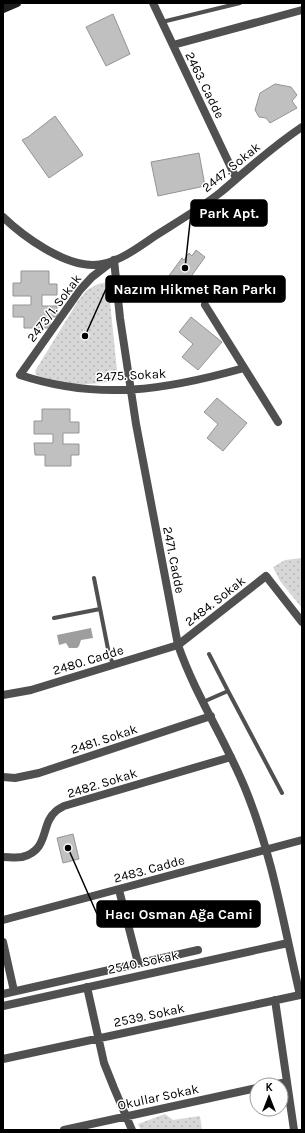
<svg xmlns="http://www.w3.org/2000/svg" width="305" height="1133" font-family="Karla,sans-serif">
  <defs>
    <pattern id="park-dots" width="8" height="8" patternUnits="userSpaceOnUse"><rect width="8" height="8" fill="#d7d7d7"/><path d="M2 2h.1M6 6h.1" fill="none" stroke="#b7b7b7" stroke-width="1.8" stroke-linecap="round"/></pattern>
  </defs>
  <rect width="100%" height="100%" fill="#fff"/>
  <path fill="url(#park-dots)" d="M108,282l10,98c-30,6 -53,6 -82,-5l-1,-4 43,-70 9,-11 11,-6z
    M302,558v50l-22,-27 -7,-14 12,-7z
    M165,1114l8,6 27,-4 2,14h-61l-3,-6z"/>
  <path fill="#9e9e9e" d="M91,628l2,10 -12,2 -2,6 -2,2h-8l-3,-5 -7,2 -2,-10z"/>
  <path fill="#c0c0c0" stroke="#949494" d="M113,14l17,40 -24,12 -20,-39z
    M275,84l16,3 6,8 -5,6 5,7 -27,15 -4,-5 -7,-1 -4,-7 5,-17z
    M55,116l28,39 -34,23 -27,-38 6,-3z
    M199,153l6,33 -47,10 -7,-34z
    M196,250l9,7 -30,42 -8,-5 5,-7 -5,-3 4,-5 -3,-2 14,-19 2,2 5,-7 3,3z
    M21,271h28v13h8v11h-15v11h15v11h-7v11h-26v-11h-11v-12h18v-9h-18v-13h8z
    M191,317l31,25 -24,28 -16,-13 11,-13 -14,-12z
    M217,398l30,25 -24,28 -16,-13 11,-14 -14,-12z
    M42,409h28v13h9v11h-16v11h16v11h-8v11h-26v-11h-10l-1,-12h19v-9h-19v-13h8z
    M73,834l6,25 -16,4 -6,-25z"/>
  <g fill="none" stroke-linecap="round" stroke-linejoin="round">
    <path stroke="#505050" stroke-width="4" d="M162,22l78,-19
      M94,578l15,76 4,10
      M54,618l46,-9
      M209,654l19,37 54,102
      M203,702l25,-11"/>
    <path stroke="#505050" stroke-width="8" d="M153,3l83,175
      M173,45l129,-35
      M3,217c21,20 60,48 90,48 23,0 44,-17 62,-29 22,-14 46,-28 66,-44 27,-23 51,-45 81,-65
      M114,260l-22,17 -12,13 -60,85c79,26 146,15 224,-7
      M205,305l73,117
      M3,695l28,-5 147,-45 88,-69 36,46
      M3,777l12,1 24,-5 172,-57
      M3,857c6,0 13,1 19,0 28,-7 18,-33 34,-46 2,-2 5,-3 8,-5l167,-49
      M119,890l19,73
      M3,920l299,-80
      M3,942l11,49
      M87,987l17,76 10,25 18,42
      M3,994l195,-44
      M275,1000l19,130
      M3,1006l285,-63
      M3,1059l297,-64c-16,-68 -27,-137 -53,-202 -20,-51 -51,-96 -69,-148l-42,-221 -16,-106 -6,-58
      M272,1085l15,-3
      M64,1130l193,-42"/>
    <path stroke="#1d1d1d" stroke-width="8" d="M3,9l14,-6"/>
  </g>
  <g text-anchor="middle" dominant-baseline="central" stroke-width="3" stroke-linejoin="round" paint-order="stroke">
    <g font-size="13" fill="#000" stroke="#fff">
      <text transform="translate(205 85) rotate(64)">2463. Cadde</text>
      <text transform="translate(231 167) rotate(-39)">2447. Sokak</text>
      <text transform="translate(54 308) rotate(-53)">2473/1. Sokak</text>
      <text transform="translate(131 375) rotate(-3)">2475. Sokak</text>
      <text transform="translate(174 560) rotate(79)">2471. Cadde</text>
      <text transform="translate(215 601) rotate(-38)">2484. Sokak</text>
      <text transform="translate(88 660) rotate(-17)">2480. Cadde</text>
      <text transform="translate(104 739) rotate(-18)">2481. Sokak</text>
      <text transform="translate(102 783) rotate(-17)">2482. Sokak</text>
      <text transform="translate(149 869) rotate(-15)">2483. Cadde</text>
      <text transform="translate(143 962) rotate(-12)">2540. Sokak</text>
      <text transform="translate(149 1015) rotate(-12)">2539. Sokak</text>
      <text transform="translate(158 1097) rotate(-12)">Okullar Sokak</text>
    </g>
  </g>
  <path fill="none" stroke="#000" stroke-width="1.5" d="M185 268L191 213M85 336L106 289M68 848L97 914"/>
  <g fill="#000" stroke="#fff" stroke-width="1.5">
    <circle cx="185" cy="268" r="4"/>
    <circle cx="85" cy="336" r="4"/>
    <circle cx="68" cy="848" r="4"/>
  </g>
  <g fill="#000" stroke="#000" stroke-width="1.5">
    <rect x="191" y="200" width="76" height="26" rx="4"/>
    <rect x="106" y="276" width="179" height="26" rx="4"/>
    <rect x="97" y="901" width="163" height="26" rx="4"/>
  </g>
  <g font-size="14" text-anchor="middle" font-weight="bold" fill="#fff">
    <text x="229" y="218">Park Apt.</text>
    <text x="195" y="294">Nazım Hikmet Ran Parkı</text>
    <text x="179" y="919">Hacı Osman Ağa Cami</text>
  </g>
  <rect width="305" height="1133" fill="none" stroke="#000000" stroke-width="8"/>
  <g transform="translate(269 1097)"><circle r="19" fill="#ffffff" stroke="#999999"/>
  <path d="M0-3L7 15L0 10L-7 15Z" fill="#000000"/>
  <text y="-6" font-size="11" font-weight="bold" text-anchor="middle" fill="#000000">K</text>
  </g>
</svg>
